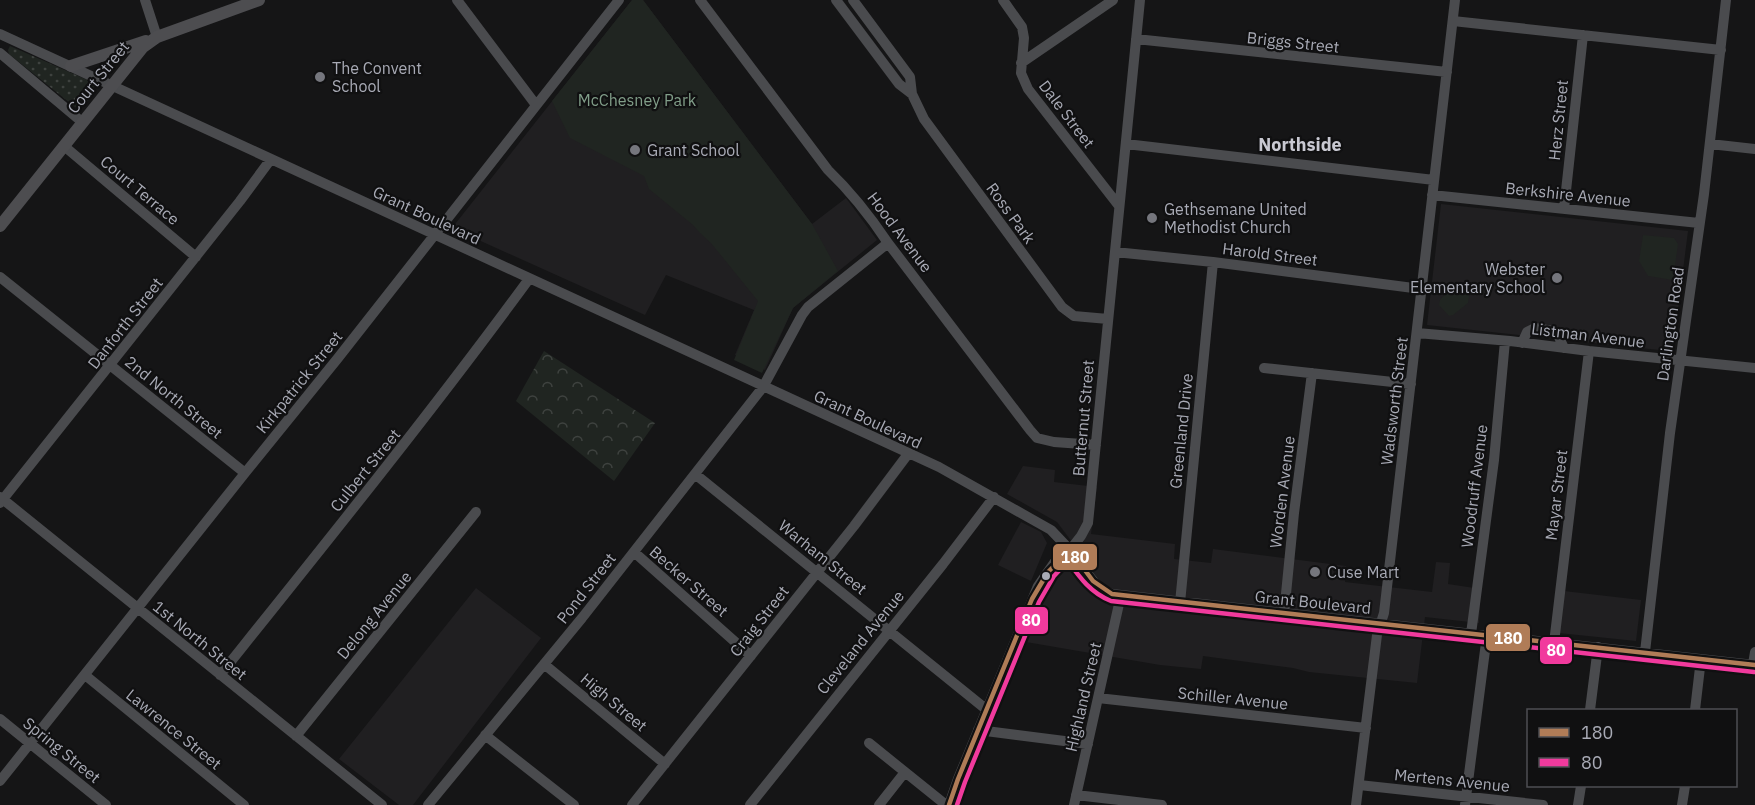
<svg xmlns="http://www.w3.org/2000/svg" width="1755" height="805" font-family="'IBM Plex Sans',sans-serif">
  <defs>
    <pattern id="grass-dots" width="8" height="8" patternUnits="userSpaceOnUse" patternTransform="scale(1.5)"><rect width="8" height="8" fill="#202521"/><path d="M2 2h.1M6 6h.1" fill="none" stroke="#3e423f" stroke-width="1.8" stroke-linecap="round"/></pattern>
    <pattern id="forest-crowns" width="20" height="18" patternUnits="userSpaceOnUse" patternTransform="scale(1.5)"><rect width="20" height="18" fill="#202521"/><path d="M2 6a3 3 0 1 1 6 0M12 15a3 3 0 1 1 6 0" fill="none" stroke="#3e423f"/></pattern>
  </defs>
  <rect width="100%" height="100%" fill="#151516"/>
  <path fill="#201f21" d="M632,0h11l169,224 34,-26 31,42 -84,68 -28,62 -30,-15 19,-45 -88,-35 -21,40 -193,-87z
    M1441,204l247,27 -13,102 -6,18 -242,-26z
    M1023,466l32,4 -1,12 43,5 -6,47 84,10 -1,15 37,4 2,-14 133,17 -1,16 87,10 4,-30 14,1 -2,21 33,5 -2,34 -54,-6 -8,66 -108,-11 -16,-4 -90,-12 -2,13 -41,-4 -134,-23 12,-36 10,-18 30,-38 -21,-28 -50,-28z
    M1021,522l20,10 6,11 -16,38 -33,-16z
    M476,588l65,50 -128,167h-14l-60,-46z
    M1564,591l77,9 -5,41 -77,-8z"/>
  <path fill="url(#grass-dots)" d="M10,46l82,36c6,9 -3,17 -8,24l-9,1 -66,-53 -1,-4z"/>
  <path fill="url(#forest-crowns)" d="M544,351l111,72 -41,58 -98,-80z"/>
  <path fill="#202521" d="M632,0h11l169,224 26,47 -45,37 -31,65 -28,-13 24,-59 -47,-58 -11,-10 -7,-8 -44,-36 -5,-13 -74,-38 -18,-37z
    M1643,235l31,3 4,6 -5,36 -25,-4 -9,-15z
    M1452,287l12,1 5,8 -1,7 -15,12 -4,1 -10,-11 1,-5z"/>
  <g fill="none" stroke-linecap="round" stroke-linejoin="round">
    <path stroke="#4a4b4e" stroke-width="10" d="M145,0l12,37
      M457,0l79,105
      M700,0l128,170c23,22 42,46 60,73l142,187 7,8 17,4 42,3
      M836,0l63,84 13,10
      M853,0l57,77 2,17 12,25 138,188 12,9 34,3
      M1003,0l19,27 2,11 -3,35 7,16 91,117
      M1453,21l268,29
      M0,34l939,433 112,63 19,20 20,27 9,11 13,6 643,71
      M1136,39l311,33
      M0,53l82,69
      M1021,63l92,-63
      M1126,144l308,36
      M1710,144l45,5
      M64,146l132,111
      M1432,195l267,28
      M1564,209l19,-174
      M1115,252l98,10 208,27
      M0,277l245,196
      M1417,333l93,8 79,10 166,17
      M1522,343l5,-11 8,-4 18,3 5,4 6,13
      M1264,368l147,16
      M695,474l292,236
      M0,497l382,308
      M0,503l240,-302 31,-42
      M634,552l117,104
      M1180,603l33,-341
      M1284,614l10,-101 18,-140
      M1471,634l23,-174 11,-119
      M1554,643l35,-292
      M1645,652l25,-219 34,-239 22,-194
      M544,664l121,100
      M1753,664l2,-12
      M85,675l159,130
      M220,675c105,-131 210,-261 309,-396
      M1098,698l268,30
      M1590,710l8,-63
      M1695,710l6,-51
      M0,719l106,86
      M978,730l110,14
      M485,735l89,70
      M296,736l180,-224
      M869,743l77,62
      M0,781l245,-308 93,-115 281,-358
      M1359,785l184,20
      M1076,795l86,10
      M428,805l154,-187 181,-231 39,-72 6,-8 80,-64
      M632,805l222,-279 54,-72
      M750,805l193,-241 51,-67
      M879,805l26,-33
      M949,805l9,-26 80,-193 16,-23 16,-13 11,-14 7,-13 52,-523
      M1074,805l47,-210
      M1356,805l21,-170 7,-22 71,-613
      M1465,805l22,-170
      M1578,805l3,-19
      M1682,805l3,-19"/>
    <path stroke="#4d4d50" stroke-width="12" d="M71,66l75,-25
      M0,226l143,-179 14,-10 102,-37"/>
    <defs>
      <path id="bus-1" d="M949,805l9,-26 74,-180 16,-27 22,-22 23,31 19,13 643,71"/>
      <path id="bus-2" d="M957,805l8,-23 74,-180 15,-26 14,-15c12,17 23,32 43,40l643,71"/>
    </defs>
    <use href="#bus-1" stroke="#101011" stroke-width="9"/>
    <use href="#bus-2" stroke="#101011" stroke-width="9"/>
    <use href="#bus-1" stroke="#b07c57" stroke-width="4.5"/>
    <use href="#bus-2" stroke="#f13a9d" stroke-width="4.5"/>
  </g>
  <g fill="#75767d" stroke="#101011" stroke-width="2">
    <circle cx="320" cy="77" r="6"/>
    <circle cx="635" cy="150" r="6"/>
    <circle cx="1152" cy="218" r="6"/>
    <circle cx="1557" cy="278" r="6"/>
    <circle cx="1315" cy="572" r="6"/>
  </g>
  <circle fill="#a8aab5" stroke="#101011" stroke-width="2" cx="1046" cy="576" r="5"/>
  <g text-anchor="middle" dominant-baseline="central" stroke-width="4.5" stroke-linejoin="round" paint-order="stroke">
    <g font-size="16" fill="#a8aab5" stroke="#101011">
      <text transform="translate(1293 42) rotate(6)">Briggs Street</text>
      <text transform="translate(98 77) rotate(-51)">Court Street</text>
      <text transform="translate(1067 114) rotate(53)">Dale Street</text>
      <text transform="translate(1558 120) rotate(-84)">Herz Street</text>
      <text transform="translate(140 190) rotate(40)">Court Terrace</text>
      <text transform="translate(1568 194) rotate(6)">Berkshire Avenue</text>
      <text transform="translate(1011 213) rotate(54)">Ross Park</text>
      <text transform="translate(427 215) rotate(25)">Grant Boulevard</text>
      <text transform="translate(900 232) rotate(53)">Hood Avenue</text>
      <text transform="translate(1270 254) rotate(7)">Harold Street</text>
      <text transform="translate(125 323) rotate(-52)">Danforth Street</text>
      <text transform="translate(1670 324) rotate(-82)">Darlington Road</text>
      <text transform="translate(1588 335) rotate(7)">Listman Avenue</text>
      <text transform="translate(299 382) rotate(-51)">Kirkpatrick Street</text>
      <text transform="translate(174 397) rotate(39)">2nd North Street</text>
      <text transform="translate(1394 401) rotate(-83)">Wadsworth Street</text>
      <text transform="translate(1083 418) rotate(-85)">Butternut Street</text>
      <text transform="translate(868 419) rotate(25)">Grant Boulevard</text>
      <text transform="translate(1181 431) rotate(-84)">Greenland Drive</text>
      <text transform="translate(365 470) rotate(-51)">Culbert Street</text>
      <text transform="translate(1474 486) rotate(-83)">Woodruff Avenue</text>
      <text transform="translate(1282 492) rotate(-83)">Worden Avenue</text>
      <text transform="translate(1556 495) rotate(-83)">Mayar Street</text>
      <text transform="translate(823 557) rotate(39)">Warham Street</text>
      <text transform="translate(689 581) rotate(41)">Becker Street</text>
      <text transform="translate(586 588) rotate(-52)">Pond Street</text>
      <text transform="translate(1313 602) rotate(6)">Grant Boulevard</text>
      <text transform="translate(374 615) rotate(-51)">Delong Avenue</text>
      <text transform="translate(759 621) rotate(-52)">Craig Street</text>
      <text transform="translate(200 640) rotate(39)">1st North Street</text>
      <text transform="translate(860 642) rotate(-51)">Cleveland Avenue</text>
      <text transform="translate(1083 697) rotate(-77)">Highland Street</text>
      <text transform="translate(1233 698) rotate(6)">Schiller Avenue</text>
      <text transform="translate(614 702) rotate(40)">High Street</text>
      <text transform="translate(174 729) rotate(39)">Lawrence Street</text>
      <text transform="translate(62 750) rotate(39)">Spring Street</text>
      <text transform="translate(1452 780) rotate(6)">Mertens Avenue</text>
    </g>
    <g font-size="16" fill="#a8aab5" stroke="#101011" text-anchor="start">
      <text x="332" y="68">The Convent<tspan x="332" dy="18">School</tspan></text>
      <text x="647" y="150">Grant School</text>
      <text x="1164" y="209">Gethsemane United<tspan x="1164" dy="18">Methodist Church</tspan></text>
      <text x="1545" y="269" text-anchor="end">Webster<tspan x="1545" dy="18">Elementary School</tspan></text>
      <text x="1327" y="572">Cuse Mart</text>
    </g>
    <g font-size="16" fill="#819e89" stroke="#101011">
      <text x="637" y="100">McChesney Park</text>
    </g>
    <g font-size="18" font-weight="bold" fill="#c9c9d2" stroke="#101011">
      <text x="1300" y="144">Northside</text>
    </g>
  </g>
  <g stroke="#101011" stroke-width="2">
    <rect x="1052" y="543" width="46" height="28" rx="6" fill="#b07c57"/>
    <rect x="1014" y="606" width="35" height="29" rx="6" fill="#f13a9d"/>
    <rect x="1485" y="623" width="46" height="29" rx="6" fill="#b07c57"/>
    <rect x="1539" y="636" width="34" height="29" rx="6" fill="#f13a9d"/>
  </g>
  <g font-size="16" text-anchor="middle" font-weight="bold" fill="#fff">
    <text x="1075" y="563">180</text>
    <text x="1031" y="626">80</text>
    <text x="1508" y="644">180</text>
    <text x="1556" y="656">80</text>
  </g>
  <rect x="1527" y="709" width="210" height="78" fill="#101011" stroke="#4d4e53" stroke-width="1.5"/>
  <rect x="1539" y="728" width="30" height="9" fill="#b07c57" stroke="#4d4e53" stroke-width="1.5"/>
  <text x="1581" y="739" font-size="18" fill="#a8aab5">180</text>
  <rect x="1539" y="758" width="30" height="9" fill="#f13a9d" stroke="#4d4e53" stroke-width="1.5"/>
  <text x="1581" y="769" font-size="18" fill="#a8aab5">80</text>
</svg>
